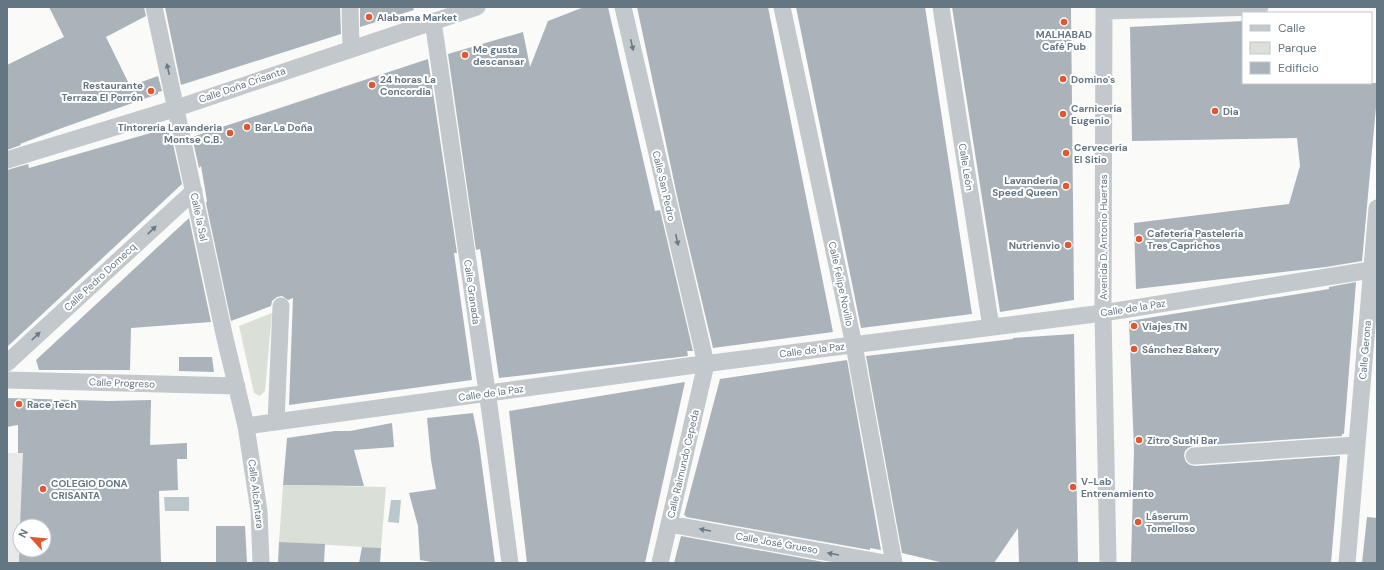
<svg xmlns="http://www.w3.org/2000/svg" width="1384" height="570" font-family="'DM Sans',sans-serif">
  <rect width="100%" height="100%" fill="#fafaf8"/>
  <path fill="#e8e9e9" fill-rule="evenodd" d="M81,452l-5,111h-69v-110zM20,526h24v24h-24z"/>
  <path fill="#dadfd7" d="M272,313l-7,78 -5,5 -6,-3 -15,-67z
    M283,485l103,2 -5,61 -102,-6z"/>
  <path fill="#bbc7cb" d="M164,497h25v14h-24z
    M391,500h10l-2,23 -11,-1z"/>
  <path fill="#aab3b9" d="M49,7h95l2,9 -40,21 24,49 28,-10 4,15 -4,1v2l-96,34 -42,16 1,1 -14,5v-85l57,-28z
    M165,7h175l1,27 -160,51z
    M360,7h53l1,3 -54,17z
    M584,7h24l47,204 5,-1 33,141h-6l1,5 -189,22 -19,-129 -4,1 -28,-196 75,-22 7,35 18,-46z
    M637,7h131l65,325 -120,16 -34,-143z
    M796,7h129l47,307 -111,14z
    M952,7h119l3,293 -74,12z
    M1243,21v62h134v13l-15,165 -36,6 -190,22 -2,-66 155,-19 11,-38 -3,-28 -165,3 -2,-114z
    M428,59l29,194h-3l18,127 -183,25 4,-107 -5,2 -6,-4 -5,1 -5,4 -1,5 -40,15 -25,-118 1,-2 -6,-35 -2,2 -7,-31z
    M161,130l8,3 2,11h2l9,40 -175,163v-177l21,-6 1,4z
    M189,218l22,104 -80,6 -1,42h-91l-3,-10z
    M1356,282l-12,152h-2v2l-149,10 -5,2 -3,3 -1,5 2,6 4,3 5,1 145,-10 -9,107h-200l3,-113 -5,-129 200,-32v-2z
    M1074,334l4,229h-59l-1,-35 -24,35h-50l-42,-10 -36,-197 147,-17v-1z
    M179,357h33l2,15 -35,-1z
    M847,360l34,190 -11,-2v2l-184,-33v-1l-2,-1 36,-136z
    M685,382l-40,181h-118l-18,-152z
    M7,398l101,3 43,-1 -1,45 37,-2v16h-10l1,31 -19,1 2,72h-142l1,-30v17h24v-24h-24l3,-73h-5v-28l-11,2z
    M473,413l6,30 16,120h-58l-17,-3 -2,-34 -9,-33 27,-4 -5,-29 -4,-42z
    M392,423l2,24 -40,3 10,36 -81,-1 4,-47 48,-7h15z
    M1367,517l10,1v45h-15z
    M216,526h29l2,37h-31z
    M681,536l148,27h-155z
    M279,542l46,2 -1,19h-46z
    M362,547l19,1 -1,15h-21z"/>
  <g fill="none" stroke-linecap="round" stroke-linejoin="round">
    <path stroke="#c3c8cc" stroke-width="17" d="M154,7l70,327 22,92 13,85 2,52
      M350,7l1,41
      M623,7l83,357 -46,199
      M782,7l72,338 40,218
      M941,7l50,320
      M1104,7l-1,306 5,250
      M1104,11l156,-4
      M433,21l57,391 20,151
      M7,160l170,-52 300,-101
      M7,363l187,-172
      M7,380l230,6
      M276,422l5,-116
      M246,426l442,-60 415,-53 274,-44
      M1194,456l162,-11
      M669,524l216,39
      M1347,563l30,-355"/>
  </g>
  <defs><path id="oneway-solid" d="M-6-.8H1V-3.2L6.5 0L1 3.2V.8H-6Z"/></defs>
  <g fill="#6a7a87">
    <use href="#oneway-solid" transform="translate(632 45) rotate(77)"/>
    <use href="#oneway-solid" transform="translate(168 69) rotate(-103)"/>
    <use href="#oneway-solid" transform="translate(152 230) rotate(-43)"/>
    <use href="#oneway-solid" transform="translate(677 240) rotate(77)"/>
    <use href="#oneway-solid" transform="translate(36 336) rotate(-43)"/>
    <use href="#oneway-solid" transform="translate(705 530) rotate(-170)"/>
    <use href="#oneway-solid" transform="translate(833 554) rotate(-170)"/>
  </g>
  <g fill="#e4572e" stroke="#fff" stroke-width="1.5">
    <circle cx="369" cy="17" r="4"/>
    <circle cx="1064" cy="22" r="4"/>
    <circle cx="465" cy="55" r="4"/>
    <circle cx="1063" cy="79" r="4"/>
    <circle cx="372" cy="85" r="4"/>
    <circle cx="151" cy="91" r="4"/>
    <circle cx="1215" cy="111" r="4"/>
    <circle cx="1063" cy="114" r="4"/>
    <circle cx="247" cy="127" r="4"/>
    <circle cx="230" cy="133" r="4"/>
    <circle cx="1066" cy="153" r="4"/>
    <circle cx="1066" cy="186" r="4"/>
    <circle cx="1139" cy="239" r="4"/>
    <circle cx="1068" cy="245" r="4"/>
    <circle cx="1134" cy="326" r="4"/>
    <circle cx="1134" cy="349" r="4"/>
    <circle cx="19" cy="404" r="4"/>
    <circle cx="1139" cy="440" r="4"/>
    <circle cx="1073" cy="487" r="4"/>
    <circle cx="43" cy="489" r="4"/>
    <circle cx="1138" cy="522" r="4"/>
  </g>
  <g text-anchor="middle" dominant-baseline="central" stroke-width="4" stroke-linejoin="round" paint-order="stroke">
    <g font-size="10" font-weight="bold" fill="#657683" stroke="#fff" text-anchor="start">
      <text x="377" y="17">Alabama Market</text>
      <text x="1064" y="34" text-anchor="middle">MALHABAD<tspan x="1064" dy="12">Café Pub</tspan></text>
      <text x="473" y="49">Me gusta<tspan x="473" dy="12">descansar</tspan></text>
      <text x="380" y="79">24 horas La<tspan x="380" dy="12">Concordia</tspan></text>
      <text x="1071" y="79">Domino's</text>
      <text x="143" y="85" text-anchor="end">Restaurante<tspan x="143" dy="12">Terraza El Porrón</tspan></text>
      <text x="1071" y="108">Carnicería<tspan x="1071" dy="12">Eugenio</tspan></text>
      <text x="1223" y="111">Dia</text>
      <text x="222" y="127" text-anchor="end">Tintoreria Lavanderia<tspan x="222" dy="12">Montse C.B.</tspan></text>
      <text x="255" y="127">Bar La Doña</text>
      <text x="1074" y="147">Cervecería<tspan x="1074" dy="12">El Sitio</tspan></text>
      <text x="1058" y="180" text-anchor="end">Lavandería<tspan x="1058" dy="12">Speed Queen</tspan></text>
      <text x="1147" y="233">Cafetería Pastelería<tspan x="1147" dy="12">Tres Caprichos</tspan></text>
      <text x="1060" y="245" text-anchor="end">Nutrienvio</text>
      <text x="1142" y="326">Viajes TN</text>
      <text x="1142" y="349">Sánchez Bakery</text>
      <text x="27" y="404">Race Tech</text>
      <text x="1147" y="440">Zitro Sushi Bar</text>
      <text x="1081" y="481">V-Lab<tspan x="1081" dy="12">Entrenamiento</tspan></text>
      <text x="51" y="483">COLEGIO DONA<tspan x="51" dy="12">CRISANTA</tspan></text>
      <text x="1146" y="516">Láserum<tspan x="1146" dy="12">Tomelloso</tspan></text>
    </g>
    <g font-size="10" fill="#657683" stroke="#fff">
      <text transform="translate(242 85) rotate(-19)">Calle Doña Crisanta</text>
      <text transform="translate(966 167) rotate(81)">Calle León</text>
      <text transform="translate(664 186) rotate(77)">Calle San Pedro</text>
      <text transform="translate(199 217) rotate(78)">Calle la Sal</text>
      <text transform="translate(1103 237) rotate(-90)">Avenida D. Antonio Huertas</text>
      <text transform="translate(100 277) rotate(-43)">Calle Pedro Domecq</text>
      <text transform="translate(841 284) rotate(78)">Calle Felipe Novillo</text>
      <text transform="translate(472 292) rotate(82)">Calle Granada</text>
      <text transform="translate(1133 308) rotate(-9)">Calle de la Paz</text>
      <text transform="translate(812 350) rotate(-7)">Calle de la Paz</text>
      <text transform="translate(1365 350) rotate(-85)">Calle Gerona</text>
      <text transform="translate(122 383) rotate(2)">Calle Progreso</text>
      <text transform="translate(491 393) rotate(-8)">Calle de la Paz</text>
      <text transform="translate(683 464) rotate(-77)">Calle Raimundo Cepeda</text>
      <text transform="translate(256 494) rotate(83)">Calle Alcántara</text>
      <text transform="translate(777 543) rotate(10)">Calle José Grueso</text>
    </g>
  </g>
  <rect width="1384" height="570" fill="none" stroke="#657683" stroke-width="16"/>
  <rect x="1242" y="12" width="130" height="72" fill="#ffffff" stroke="#c1c8cd"/>
  <rect x="1250" y="25" width="20" height="6" fill="#c3c8cc" stroke="#c1c8cd"/>
  <text x="1278" y="32" font-size="12" fill="#657683">Calle</text>
  <rect x="1250" y="42" width="20" height="12" fill="#dadfd7" stroke="#c1c8cd"/>
  <text x="1278" y="52" font-size="12" fill="#657683">Parque</text>
  <rect x="1250" y="62" width="20" height="12" fill="#aab3b9" stroke="#c1c8cd"/>
  <text x="1278" y="72" font-size="12" fill="#657683">Edificio</text>
  <g transform="translate(32 538) rotate(297)"><circle r="19" fill="#ffffff" stroke="#c1c8cd"/>
  <path d="M0-3L7 15L0 10L-7 15Z" fill="#e4572e"/>
  <text y="-6" font-size="11" font-weight="bold" text-anchor="middle" fill="#657683">N</text>
  </g>
</svg>
